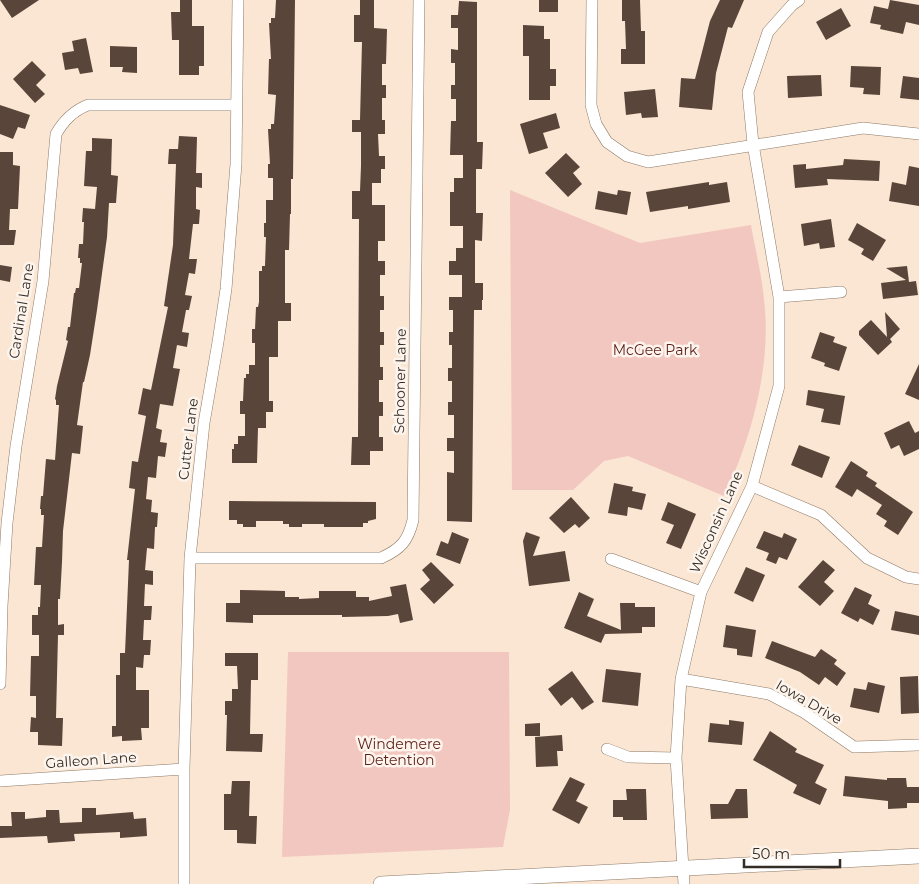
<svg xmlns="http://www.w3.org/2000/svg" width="919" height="884" font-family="Montserrat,sans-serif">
  <rect width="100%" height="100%" fill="#fae6d2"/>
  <path fill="#f2c7bf" d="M510,190l130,53 111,-18c4,24 11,50 13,75 8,63 -12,138 -40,196l-96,-40 -24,5 -31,29h-61z
    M288,652h221l1,158 -7,37 -221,10z"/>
  <path fill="#5a453a" d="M0,0h39l-27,18z
    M180,0h12v26h12v40h-5v9h-20v-35h-7l-1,-28h9z
    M276,0h19l-2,179h-2v35h-1l-1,36h-4v53h6v18h-13v36h-9v44h4v11h-7v16h-8l-1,35h-25v-14h2v-5h4v-8h7v-22h-5v-13h3l1,-23h2v-4h3v-9h6v-22h-3v-14h3l1,-22h2l1,-5v-31h3v-5h3l1,-29h-2v-14h2v-23h7v-22h-5v-14h2l-2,-35h3v-5h3l2,-29 -8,-1 1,-35h2l-2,-36h2v-5h4z
    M360,0h14v28l13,1 -1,35h-4v21h4v13h-4v22h3v14h-7l1,22h6v13h-4v14h-9v22h13v36h-7v20h7v14h-5v21h4v14h-4v22h4v13h-4v22h3v13h-4v22h4v14h-4v21h4v14h-13v14h-19l1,-28h6l1,-218h-7v-28h8l1,-25v-34h-9v-12h8l2,-78h-8v-27h6z
    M539,0h19v12h-19z
    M622,0h18l1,31h4v33h-24v-15h5l-1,-28h-3z
    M720,0h24l-12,28 -4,-1 -12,46 -4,37 -33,-3 2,-29 14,1 15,-58z
    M890,0l29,5v20l-13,-3 -3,12 -23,-5 1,-4 -11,-2 4,-17 14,3z
    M459,1l18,1v140h6l-1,27h-6v44h7l-1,28 -7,-1v43h8v17h-1v10h-8l-2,212 -25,-1v-49l7,1v-22h-7v-13h7v-23h-6v-13h4v-21h-4v-13h4v-23h-3v-13h4v-22h-4v-13h13v-22h-13v-14h7v-13h7v-22h-13v-34h4v-14h9v-23h-13l1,-34h5v-22h-5v-14h4v-22h-4v-14l7,1v-22h-7v-13h7z
    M841,8l10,18 -25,14 -10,-18z
    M523,25l21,1v13h6v30h6v17h-6v14h-21v-44h-6z
    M86,38l7,34 -13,2 -2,-6 -13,2 -3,-17 12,-2 -2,-10z
    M110,46l27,1v26l-15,-1 1,-5h-13z
    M32,61l14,14 -10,10 9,9 -10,9 -22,-24z
    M851,66l30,1 -1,28 -17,-1 1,-6 -14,-1z
    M821,75l1,21 -34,2 -1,-22z
    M903,76l16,2v22l-19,-2z
    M655,89l3,28 -16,1 -1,-5 -15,2 -2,-23z
    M0,105l30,10 -5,14 -7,-2 -5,12 -13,-5z
    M556,113l4,15 -17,5 5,15 -19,6 -9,-30z
    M179,136l18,1 -1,36h6v15l-6,-1v22l4,1 -1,14h-6l-4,35h8l-2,15 -6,-1 -4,22 7,1 -3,14h-3l-4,22 7,1 -2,14 -10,-2 -4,23 7,1 -7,37 -13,-2 -4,24 6,2 -2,12 7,1 -2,14 -7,-1 -2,22 -8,-1 -2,22 6,1 -1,12 7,1 -1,14h-2l-1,22 -7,-1 -2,22 8,1v14l-8,-1 -1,22h8l-1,14h-7l-1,20h8l-1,15h-6l-1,13 -7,-1v23h13v38h-8l1,12 -20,1v-5l-10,1v-11h4v-51h4v-22h5l4,-93h-2l8,-71 -6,-1 3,-27 6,1 8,-46 -8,-2 5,-26 8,2 17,-83 -4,-1 9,-61 3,-81h-8l1,-15h9z
    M92,138l20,1 -1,36 7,1 -2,27h-7l-2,34 -10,73 -7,45 -6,27h-1l-6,43 6,1 -3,28 -8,-1 -9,78 -1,31 -2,37h-2v26l6,-1v11h-6l-2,83h7l-1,28 -24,-1v-13h-8l1,-15 5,1v-22h-6l1,-40h8v-21h-7v-20h6v-8h2l1,-22h-7l2,-38h6l2,-32h-3v-6h-1l1,-13h2l3,-37 9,1 4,-55h-3v-5l-1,-1 2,-13 11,-45 -2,-1 2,-13h2l4,-34h1l1,-5h3l3,-25h-2v-5h-2l1,-14h4l1,-22h-2l1,-14 12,1 2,-22 -13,-1 2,-35h6z
    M0,152h13v13l7,1 -2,43h-8l-1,21h7l-2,15h-14z
    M566,153l14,14 -7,6 9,11 -14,13 -23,-24z
    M844,159l36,2 -1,20 -52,-2 1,6 -33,3 -2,-23 13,-1v5l37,-4z
    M909,166l10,2v38l-30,-5 3,-19 14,3z
    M709,182v3l18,-3 3,20 -42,7v-3l-38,6 -4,-20z
    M618,190l13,2 -4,23 -32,-6 3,-18 19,4z
    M831,219l4,28 -15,2 -1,-6 -15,3 -3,-22z
    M857,223l29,17 -13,21 -12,-7 3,-5 -16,-9z
    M0,265l12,2 -2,15 -10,-2z
    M907,266l2,16 7,-1 2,14 -35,4 -2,-16 25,-3 -20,-12z
    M885,312l15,17 -10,10 2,3 -14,13 -19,-20v-4l12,-11 16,17z
    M820,332l15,5 -2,5 14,5 -8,24 -15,-5 1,-3 -14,-5z
    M919,364v36l-14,-6z
    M808,390l37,6 -5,29 -19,-3 3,-13 -18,-4z
    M909,421l6,12 4,-2v18l-15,7 -5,-11 -8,4 -7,-16z
    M799,445l31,12 -8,21 -31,-13z
    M851,461l17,11 -2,4 11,7 -2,3 38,26 -15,23 -14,-9 3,-5 -11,-7 6,-9 -25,-16 -5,8 -17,-10z
    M614,483l19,4 -1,4 14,3 -4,16 -14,-3 -1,9 -19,-3z
    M571,497l19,21 -11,10 -4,-4 -11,9 -15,-15z
    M229,501l147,1v17l-8,2v2h-5v4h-39v-3h-22v3h-13v-3h-6v-3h-27v6h-13v-3h-6v-4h-8z
    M668,502l28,12 -15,35 -15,-6 8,-18 -13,-5z
    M764,531l18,7 2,-5 13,6 -10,21 -8,-3 -3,7 -10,-4 3,-7 -13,-5z
    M452,532l17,7 -9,25 -24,-9 5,-14 7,3z
    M526,532l14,5 -7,19 32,-5 5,30 -41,5 -6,-45z
    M823,560l12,10 -11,12 10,9 -14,15 -22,-19z
    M431,562l23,23 -20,19 -14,-15 10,-9 -8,-10z
    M746,567l19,8 -12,27 -19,-9z
    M406,584l7,36 -13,3 -2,-9 -10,2 -46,1v-2h-89v8l-27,-1v-19h14v-13l45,1v6h14v2l20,-1v-7h37v6h13v4l23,-5 -2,-9z
    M855,587l17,8 -4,9 12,6 -7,15 -13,-7 -2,4 -17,-9z
    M579,592l15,7 -7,17 34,14 -1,-27h15v4h20v20h-13v6l-37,1 -4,9 -37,-15z
    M895,611l24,5v19l-28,-5z
    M726,625l30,5 -4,27 -15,-2v-6l-14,-2z
    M772,641l43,16 6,-8 16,11 -3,4 12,9 -9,13 -12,-9 -6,8 -19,-13 -35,-14z
    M225,653h33v27h-7l-1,54h13l-1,18 -36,-1 1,-36h-2v-14h7v-12h6l-1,-23h-12z
    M606,669l35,4 -3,33 -36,-4z
    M572,671l22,31 -12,8 -10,-13 -11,9 -13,-17z
    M918,676l1,37 -18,1 -1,-37z
    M868,682l17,4 -6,27 -29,-6 4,-19 12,2z
    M729,720l15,2 -2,23 -34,-3 2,-19 19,2z
    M540,723v13h-15v-12z
    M770,731l27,18 -2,3 29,13 -9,18 12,6 -7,16 -27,-12 4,-8 -44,-25z
    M562,735l1,16h-6l1,15 -22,1 -1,-30z
    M845,776l42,4v-2h19l1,9h12v16h-12v5l-19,1v-8l-45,-5z
    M570,777l15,7 -9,17 12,6 -9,17 -27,-14z
    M232,781h18l-1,35h8l-1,28 -19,-1v-13h-13v-36h7z
    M626,789h20l1,31h-24v-3h-10v-17h14z
    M736,789h11l1,29 -37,1 -1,-15h18z
    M82,808h14v7l37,-3 1,7 12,-1 1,18 -27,2v-6l-46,2 1,7 -27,2 -1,-7 -47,2v-12h12l-1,-14h14v7l21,-2v-7h13l1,13 22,-1z"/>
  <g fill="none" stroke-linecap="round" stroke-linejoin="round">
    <defs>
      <path id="street" d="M592,0l-1,105 5,19 11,18 20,14 21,6 215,-34 56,6
        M779,297l62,-5
        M752,486l69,29 46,43 39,19 13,2
        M190,558h191c20,-9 27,-17 32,-38l6,-520
        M611,559l90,33
        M681,679l88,15 36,19 49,34 65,-2
        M0,684l2,-78 5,-83 9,-77 27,-165 13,-147c8,-14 17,-23 32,-29h148
        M607,749l21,8 48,1
        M0,781l184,-12
        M184,884v-115l6,-211 14,-135 14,-81 8,-53 10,-125 2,-164
        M684,884l-8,-126 5,-79 20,-87 51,-106 27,-100v-89l-26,-153 -5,-52 20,-60 24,-27 7,-5"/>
      <path id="secondary" d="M381,884l538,-28"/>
    </defs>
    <use href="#street" stroke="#8c7a68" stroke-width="12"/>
    <use href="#secondary" stroke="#8c7a68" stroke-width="16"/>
    <use href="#street" stroke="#fff" stroke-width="11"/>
    <use href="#secondary" stroke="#fff" stroke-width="15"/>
  </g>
  <g text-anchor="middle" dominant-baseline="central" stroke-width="5" stroke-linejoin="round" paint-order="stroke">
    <g font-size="14" fill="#342d25" stroke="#fdf5ed">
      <text transform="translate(21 311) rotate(-81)">Cardinal Lane</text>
      <text transform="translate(400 381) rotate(-89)">Schooner Lane</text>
      <text transform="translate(188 439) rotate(-83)">Cutter Lane</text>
      <text transform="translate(716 522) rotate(-66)">Wisconsin Lane</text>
      <text transform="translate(809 702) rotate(30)">Iowa Drive</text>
      <text transform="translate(91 760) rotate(-4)">Galleon Lane</text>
    </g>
    <g font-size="14" fill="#5c1e16" stroke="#fdf5ed">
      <text x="655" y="350">McGee Park</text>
      <text x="399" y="744">Windemere<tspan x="399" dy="16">Detention</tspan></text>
    </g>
  </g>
  <path d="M744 859v8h96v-8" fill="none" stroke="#342d25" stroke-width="2.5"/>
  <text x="752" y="859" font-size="15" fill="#342d25" stroke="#fdf5ed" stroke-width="4" paint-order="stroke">50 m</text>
</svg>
